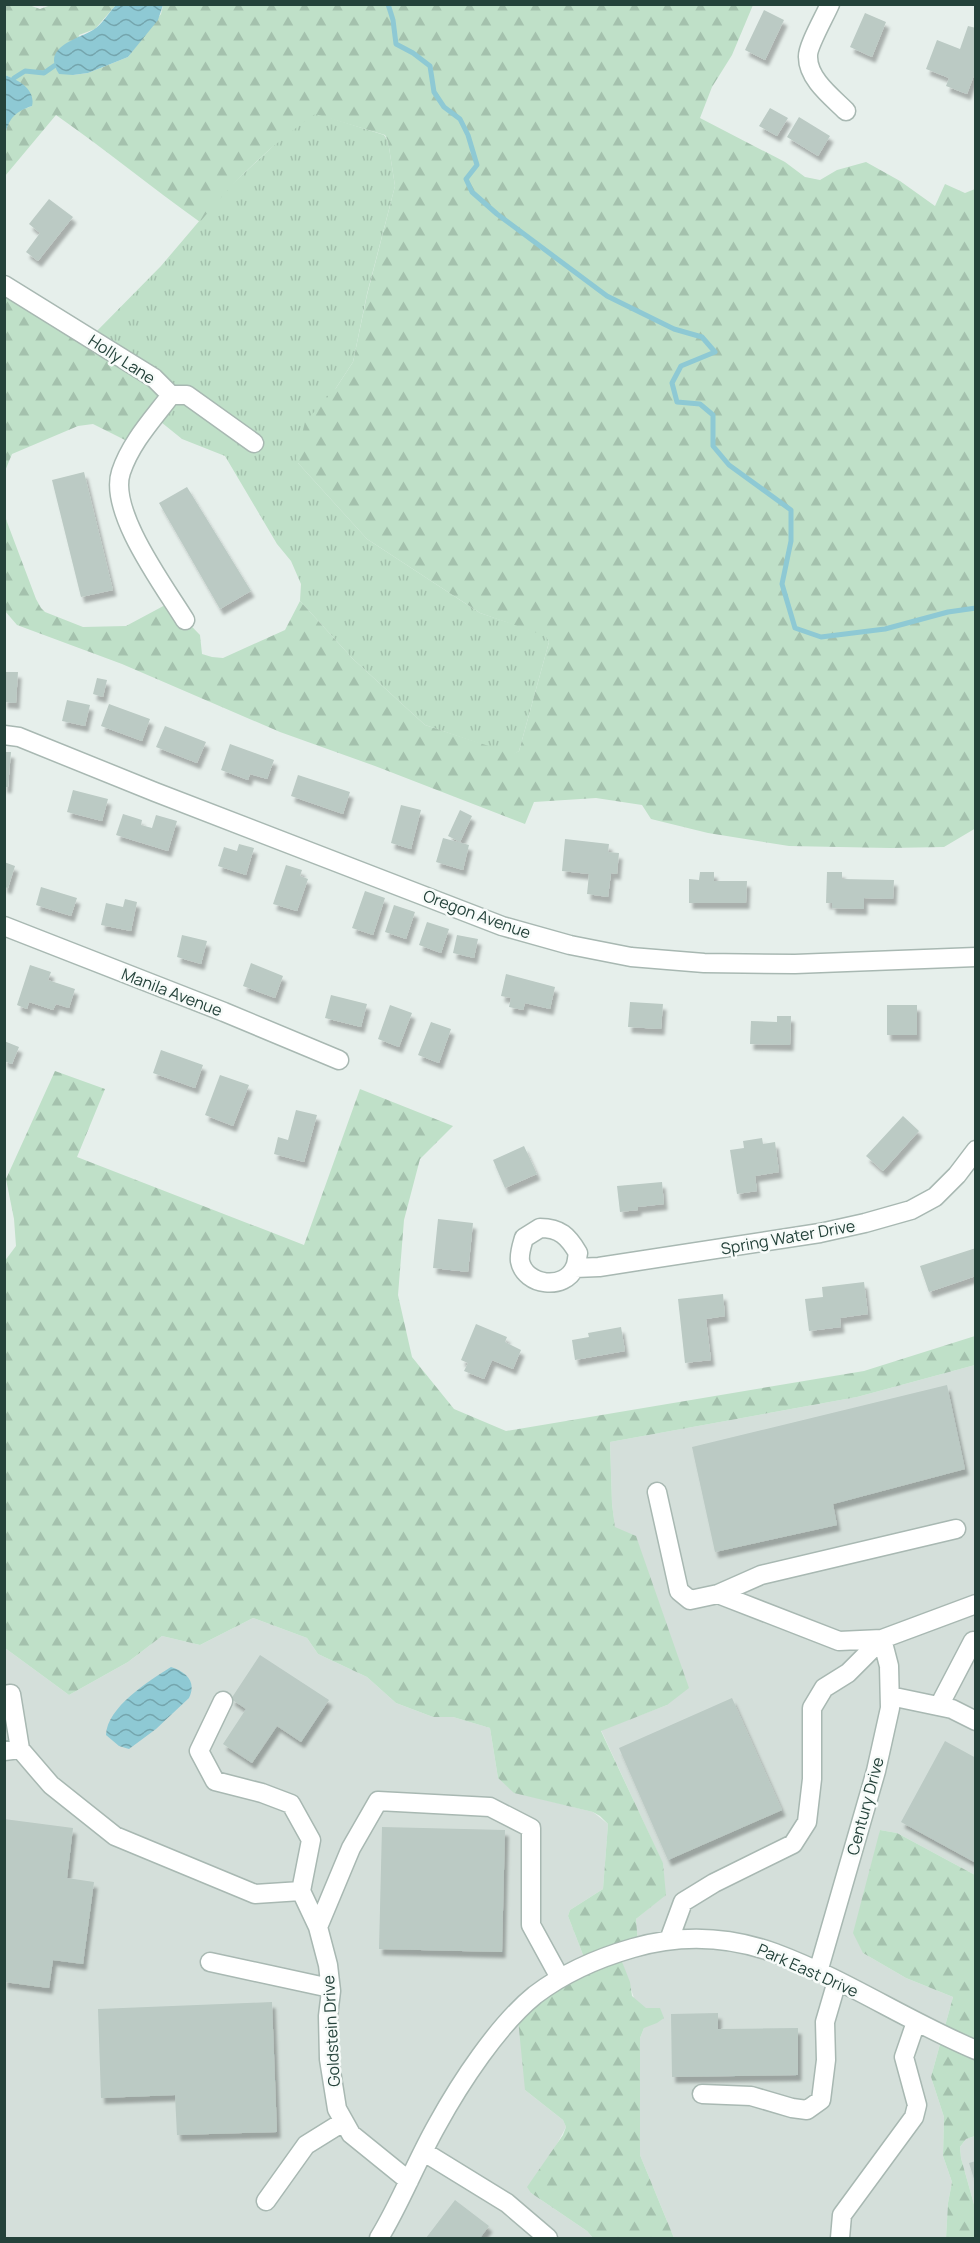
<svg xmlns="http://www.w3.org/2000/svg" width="980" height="2243" font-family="Manrope,sans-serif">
  <defs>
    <pattern id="grass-tufts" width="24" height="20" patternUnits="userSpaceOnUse" patternTransform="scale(1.5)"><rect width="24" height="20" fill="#bfe0c8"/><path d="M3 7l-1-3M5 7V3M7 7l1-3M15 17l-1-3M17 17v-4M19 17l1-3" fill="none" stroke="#a4c1ad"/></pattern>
    <pattern id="forest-firs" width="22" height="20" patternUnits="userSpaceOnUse" patternTransform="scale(1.5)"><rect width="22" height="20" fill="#bfe0c8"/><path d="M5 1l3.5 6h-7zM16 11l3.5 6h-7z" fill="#a4c1ad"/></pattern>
    <pattern id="water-waves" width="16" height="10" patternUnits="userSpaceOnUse" patternTransform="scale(1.5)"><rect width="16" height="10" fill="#8ec9d4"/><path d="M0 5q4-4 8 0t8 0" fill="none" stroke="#74a5ad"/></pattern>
    <filter id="shadow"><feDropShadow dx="3.5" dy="6" stdDeviation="1.5" flood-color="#0004"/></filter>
  </defs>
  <rect width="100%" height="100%" fill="#e6efeb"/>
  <path fill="#d4dfda" d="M975,1365v510l-78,-42 -17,-3 -17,123 43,25 47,19 -22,80 13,40 -1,39 9,26 -4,21 -2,35h-272l-34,-83v-117l4,-10 -23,-69 17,-16 -2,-24 29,-24 -2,-31 -62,-134 66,-25 -52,-177 -3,-24 -2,-62 247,-45z
    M253,1618l54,20 11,16 49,23 29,26 37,14h20l37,11 8,50 16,14 79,20 15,12 -5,65 -33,21 -2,6 17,44 -60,130 38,30 3,7 -35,66 56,38 6,7h-588v-590l64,47 59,-33 34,-26 38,9z
    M975,2136v72l-14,-50 -1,-11 6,-8z"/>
  <path fill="url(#grass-tufts)" d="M315,113l69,22 4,6 7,45 -28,108 -14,68 -17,26 -38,75 69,76 113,74 66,22 3,7 -30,109 -6,4 -88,-30 -72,-66 -53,-58 1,-17 -10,-23 -14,-17 -52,-88 -43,-17 -26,-21 -63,-83 68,-69 62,-73 63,-59z"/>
  <path fill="url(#forest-firs)" d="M5,5h24l11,4 11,-4h65l-21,24 -16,6 -6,40 15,-2 40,-16 33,-43 2,-9h590l-21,50 -20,32 -12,31 85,44 20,15 15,3 17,-10 29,-8 34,19 35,25 10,-22 20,9 10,-4 1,639 -32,19 -54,1 -101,-2 -81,-13 -57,-14 -9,-14 -46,-7 -62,4 -9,22 -150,-58 -95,-34 -158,-68 -105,-39 -12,-14 -1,-97 32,85 5,9 4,4 38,15 43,-1 43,-23 31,32 2,19 10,3 11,1 62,-28 15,-29 53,58 72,66 88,29 6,-3 30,-109 -3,-6 -66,-23 -113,-74 -69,-76 -2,-5 9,-36 31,-34 17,-26 14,-67 28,-109 -7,-45 -3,-6 -70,-21c-43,30 -82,67 -115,108 -49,-35 -94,-72 -144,-107l-51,61c0,-20 -5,-53 13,-65 4,-2 10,-3 14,-5l-18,-27 -9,-4z
    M5,284l163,109 -39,49 -36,-18 -15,2 -66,28 -7,17z
    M55,1071l50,18 -28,68 227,88 56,-156 93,37 -33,33 -16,61 -6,75 14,62 42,52 52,22 358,-60 111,-35v29l-118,32 -247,45 2,62 3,23 21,9 53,152 -22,17 -66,26 62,132 3,32 -30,24 2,24 -17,16 9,23 2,14 14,12h14l4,10 -7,5 -13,5 -4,10v117l34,83h-81l-6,-7 -56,-38 -4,-6 36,-52 3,-8 -3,-7 -38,-30 -8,-81 68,-49 -17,-44 2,-6 33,-21 5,-65 -8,-8 -7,-4 -79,-19 -16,-15 -8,-50 -37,-11h-20l-37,-14 -29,-26 -49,-23 -11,-16 -54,-20 -53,27 -38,-9 -34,26 -59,33 -64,-47 -1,-386 12,-16 -2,-27 -8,-40z
    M880,1830l17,3 78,42v261l-9,3 -6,8 1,11 14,50v30h-29l2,-35 4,-21 -9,-26 1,-39 -13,-40 22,-80 -47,-19 -43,-25 -10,-20z"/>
  <path fill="url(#water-waves)" d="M116,5h47l-5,15 -30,37 -40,16 -15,2 -14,-1c-18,-27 17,-34 34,-44 9,-5 16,-18 23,-25z
    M5,75c14,5 31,15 27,31 -17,6 -22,11 -27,28z
    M171,1667c15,5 26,14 18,31l-33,31 -27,20 -10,-3 -13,-11c1,-28 43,-54 65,-68z"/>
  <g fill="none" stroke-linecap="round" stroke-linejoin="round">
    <path stroke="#8ec9d4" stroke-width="5" d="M388,4l5,16 3,24 17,9 17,13 4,26 10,15 16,12 8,16 9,30 -11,14 6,13 25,22 110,82 67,33 28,8 13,15 -34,14 -9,17 5,19 23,2 13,11v31l16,19 62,45v31l-9,43 13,44 26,9 64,-8 63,-17 28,-4
      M14,78l11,-7 19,2 10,-7"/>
  </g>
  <path fill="#bbcac4" filter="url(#shadow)" d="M764,10l20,10 -19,40 -20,-10z
    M865,13l21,9 -14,35 -22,-10z
    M968,26l8,2v42l-9,24 -21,-8 3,-8 -23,-9 11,-29 23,9z
    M770,108l18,10 -11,18 -18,-10z
    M799,117l31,19 -12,20 -31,-19z
    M49,199l24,18 -35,44 -12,-9 14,-19 -11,-9z
    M84,472l29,118 -32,7 -29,-117z
    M187,487l64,104 -31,18 -61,-106z
    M4,672h14l-2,31 -12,-1z
    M97,678l10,2 -4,17 -10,-3z
    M67,700l23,5 -5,21 -23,-5z
    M109,704l41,15 -8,22 -41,-15z
    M165,726l41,16 -9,21 -41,-16z
    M230,744l44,16 -7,19 -17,-5 -2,6 -27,-10z
    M4,752h7l-3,35h-4z
    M298,775l52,17 -7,22 -52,-18z
    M73,790l35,9 -6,22 -35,-9z
    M401,805l20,5 -10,39 -20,-6z
    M460,810l12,6 -12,26 -12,-6z
    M123,814l19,6 -1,5 11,3 4,-13 21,6 -9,30 -52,-16z
    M443,838l26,7 -6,25 -27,-8z
    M565,839l44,5 -1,8 11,1 -2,21 -6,-1 -3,24 -21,-3 2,-20 -27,-3z
    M239,844l15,4 -8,27 -28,-9 6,-19 13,4z
    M4,862l11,4 -7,22 -4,-1z
    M286,865l16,5 -2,6 8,3 -11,32 -24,-7z
    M700,872h14v9h33l-1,22h-57v-24l10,1z
    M827,872h15v7l52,1 -1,19 -29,-1v11l-32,-1v-5h-6z
    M41,887l36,11 -6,18 -35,-11z
    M365,891l20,7 -12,37 -21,-7z
    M125,899l12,3 -6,29 -30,-6 5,-22 17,4z
    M394,905l21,7 -9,27 -21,-7z
    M427,922l22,7 -8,24 -22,-8z
    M182,935l25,6 -6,23 -24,-7z
    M457,935l21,4 -4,19 -21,-5z
    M251,963l32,13 -8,22 -32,-12z
    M30,965l21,7 -3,8 27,9 -6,19 -13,-4 -3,6 -24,-8 -2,7 -10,-4z
    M506,974l49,13 -5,22 -25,-6 -2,7 -14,-3 2,-9 -10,-2z
    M331,995l36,9 -6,23 -36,-9z
    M630,1002l33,2 -2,25 -33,-2z
    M390,1005l22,8 -13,34 -21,-8z
    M887,1005h30v30h-30z
    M777,1016h14l-1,29 -40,-1 1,-23 26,1z
    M431,1022l20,7 -12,34 -21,-8z
    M4,1041l15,6 -7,17 -8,-3z
    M161,1050l42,15 -8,23 -42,-15z
    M220,1075l29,10 -16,41 -28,-11z
    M296,1110l21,5 -13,47 -30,-8 4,-17 10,3z
    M903,1116l16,15 -36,40 -17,-15z
    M762,1138l1,6 12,-2 4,30 -24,4 2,15 -20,3 -7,-44 14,-2 -1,-7z
    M524,1146l13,28 -32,14 -12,-28z
    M662,1182l2,22 -26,3v3l-18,2 -3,-26z
    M438,1219l35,4 -5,49 -35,-4z
    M976,1248v28l-47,16 -9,-26z
    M864,1282l4,32 -28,4 1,9 -32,4 -4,-32 18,-2 -1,-10z
    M723,1294l2,22 -19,3 5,41 -26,3 -7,-64z
    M476,1324l31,13 -2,5 16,8 -8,19 -21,-9 -8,19 -20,-8 4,-8 -7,-3z
    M621,1327l4,24 -50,9 -3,-20 17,-3 -1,-4z
    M947,1385l18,84 -132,35 4,21 -122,27 -23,-105z
    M260,1655l69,45 -28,42 -24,-16 -25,37 -29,-19 23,-35 -15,-10z
    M732,1698l50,112 -114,50 -49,-112z
    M945,1741l31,17v105l-75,-41z
    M4,1819l69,9 -6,50 27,4 -11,82 -30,-4 -4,28 -45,-6z
    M382,1827l123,3 -3,122 -123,-3z
    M272,2002l5,130 -100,3 -2,-40 -74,3 -3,-89z
    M718,2013v16l80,-1v47l-126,2 -1,-63z
    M976,2161v20l-1,1 -6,-19z
    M455,2200l34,26 -9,12h-54z"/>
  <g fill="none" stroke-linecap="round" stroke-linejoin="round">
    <defs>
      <path id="minor" d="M830,4c-5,12 -23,43 -22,53 0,22 24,40 38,54
        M4,285l150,93 17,17c-18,24 -40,47 -50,77 -13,39 43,114 64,148
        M171,395h16l67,48
        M4,735l15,2 136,55 347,134 68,19 61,12 73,6 91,1 181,-7
        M4,926l220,86 115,48
        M540,1228c20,0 28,8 38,25 -1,4 -1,10 -3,14 -10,24 -50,19 -55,-6 -1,-8 2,-16 4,-23z
        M575,1268l24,-1 221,-34 45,-10 46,-13 24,-13 22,-22 19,-25
        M657,1492l22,99 11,9 28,-6 121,47 43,-2 94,-35
        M718,1594l43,-19 195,-46
        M4,1695l7,-1 9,55 -16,2
        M890,1696l62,13 24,12
        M223,1701l-24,50 16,30 47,12 29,11 20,36 -10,51
        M939,1706l34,-65
        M20,1749l31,36 64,51 140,58 46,-3
        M301,1891l17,36 10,38 3,26 -3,25 1,43 8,50 14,25 58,47
        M318,1927l33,-79 27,-47 112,6 41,21v97l29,53
        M669,1940l14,-38 31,-19 79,-39 14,-22 5,-43v-71l12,-20 24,-15 34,-34
        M210,1962l120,26
        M818,1972l58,-201 14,-63 -1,-42 -7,-27
        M702,2094l49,2 41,12 15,2 14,-10 5,-40 -1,-38 12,-41
        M424,2152l83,51 41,35
        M266,2201l40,-56 37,-23
        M379,2238c22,-36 37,-76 58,-113 23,-42 61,-100 98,-130 29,-22 63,-37 98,-47 48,-14 95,-12 142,5 70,26 132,68 201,97
        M840,2238l2,-23 72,-98 3,-12 -13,-48 12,-35"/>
    </defs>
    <use href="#minor" stroke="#a8b8b2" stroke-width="21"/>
    <use href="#minor" stroke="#fff" stroke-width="18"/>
  </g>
  <g text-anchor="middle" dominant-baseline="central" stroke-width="5" stroke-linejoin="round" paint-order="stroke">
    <g font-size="16" fill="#24423a" stroke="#f7fbf9">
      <text transform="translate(122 359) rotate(33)">Holly Lane</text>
      <text transform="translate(477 914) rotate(20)">Oregon Avenue</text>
      <text transform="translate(172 992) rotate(21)">Manila Avenue</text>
      <text transform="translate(788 1237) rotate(-10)">Spring Water Drive</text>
      <text transform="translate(865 1806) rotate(-75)">Century Drive</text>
      <text transform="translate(808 1970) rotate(24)">Park East Drive</text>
      <text transform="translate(331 2031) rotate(-93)">Goldstein Drive</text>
    </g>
  </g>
  <rect width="980" height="2243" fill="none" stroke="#24423a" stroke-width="12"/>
</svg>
